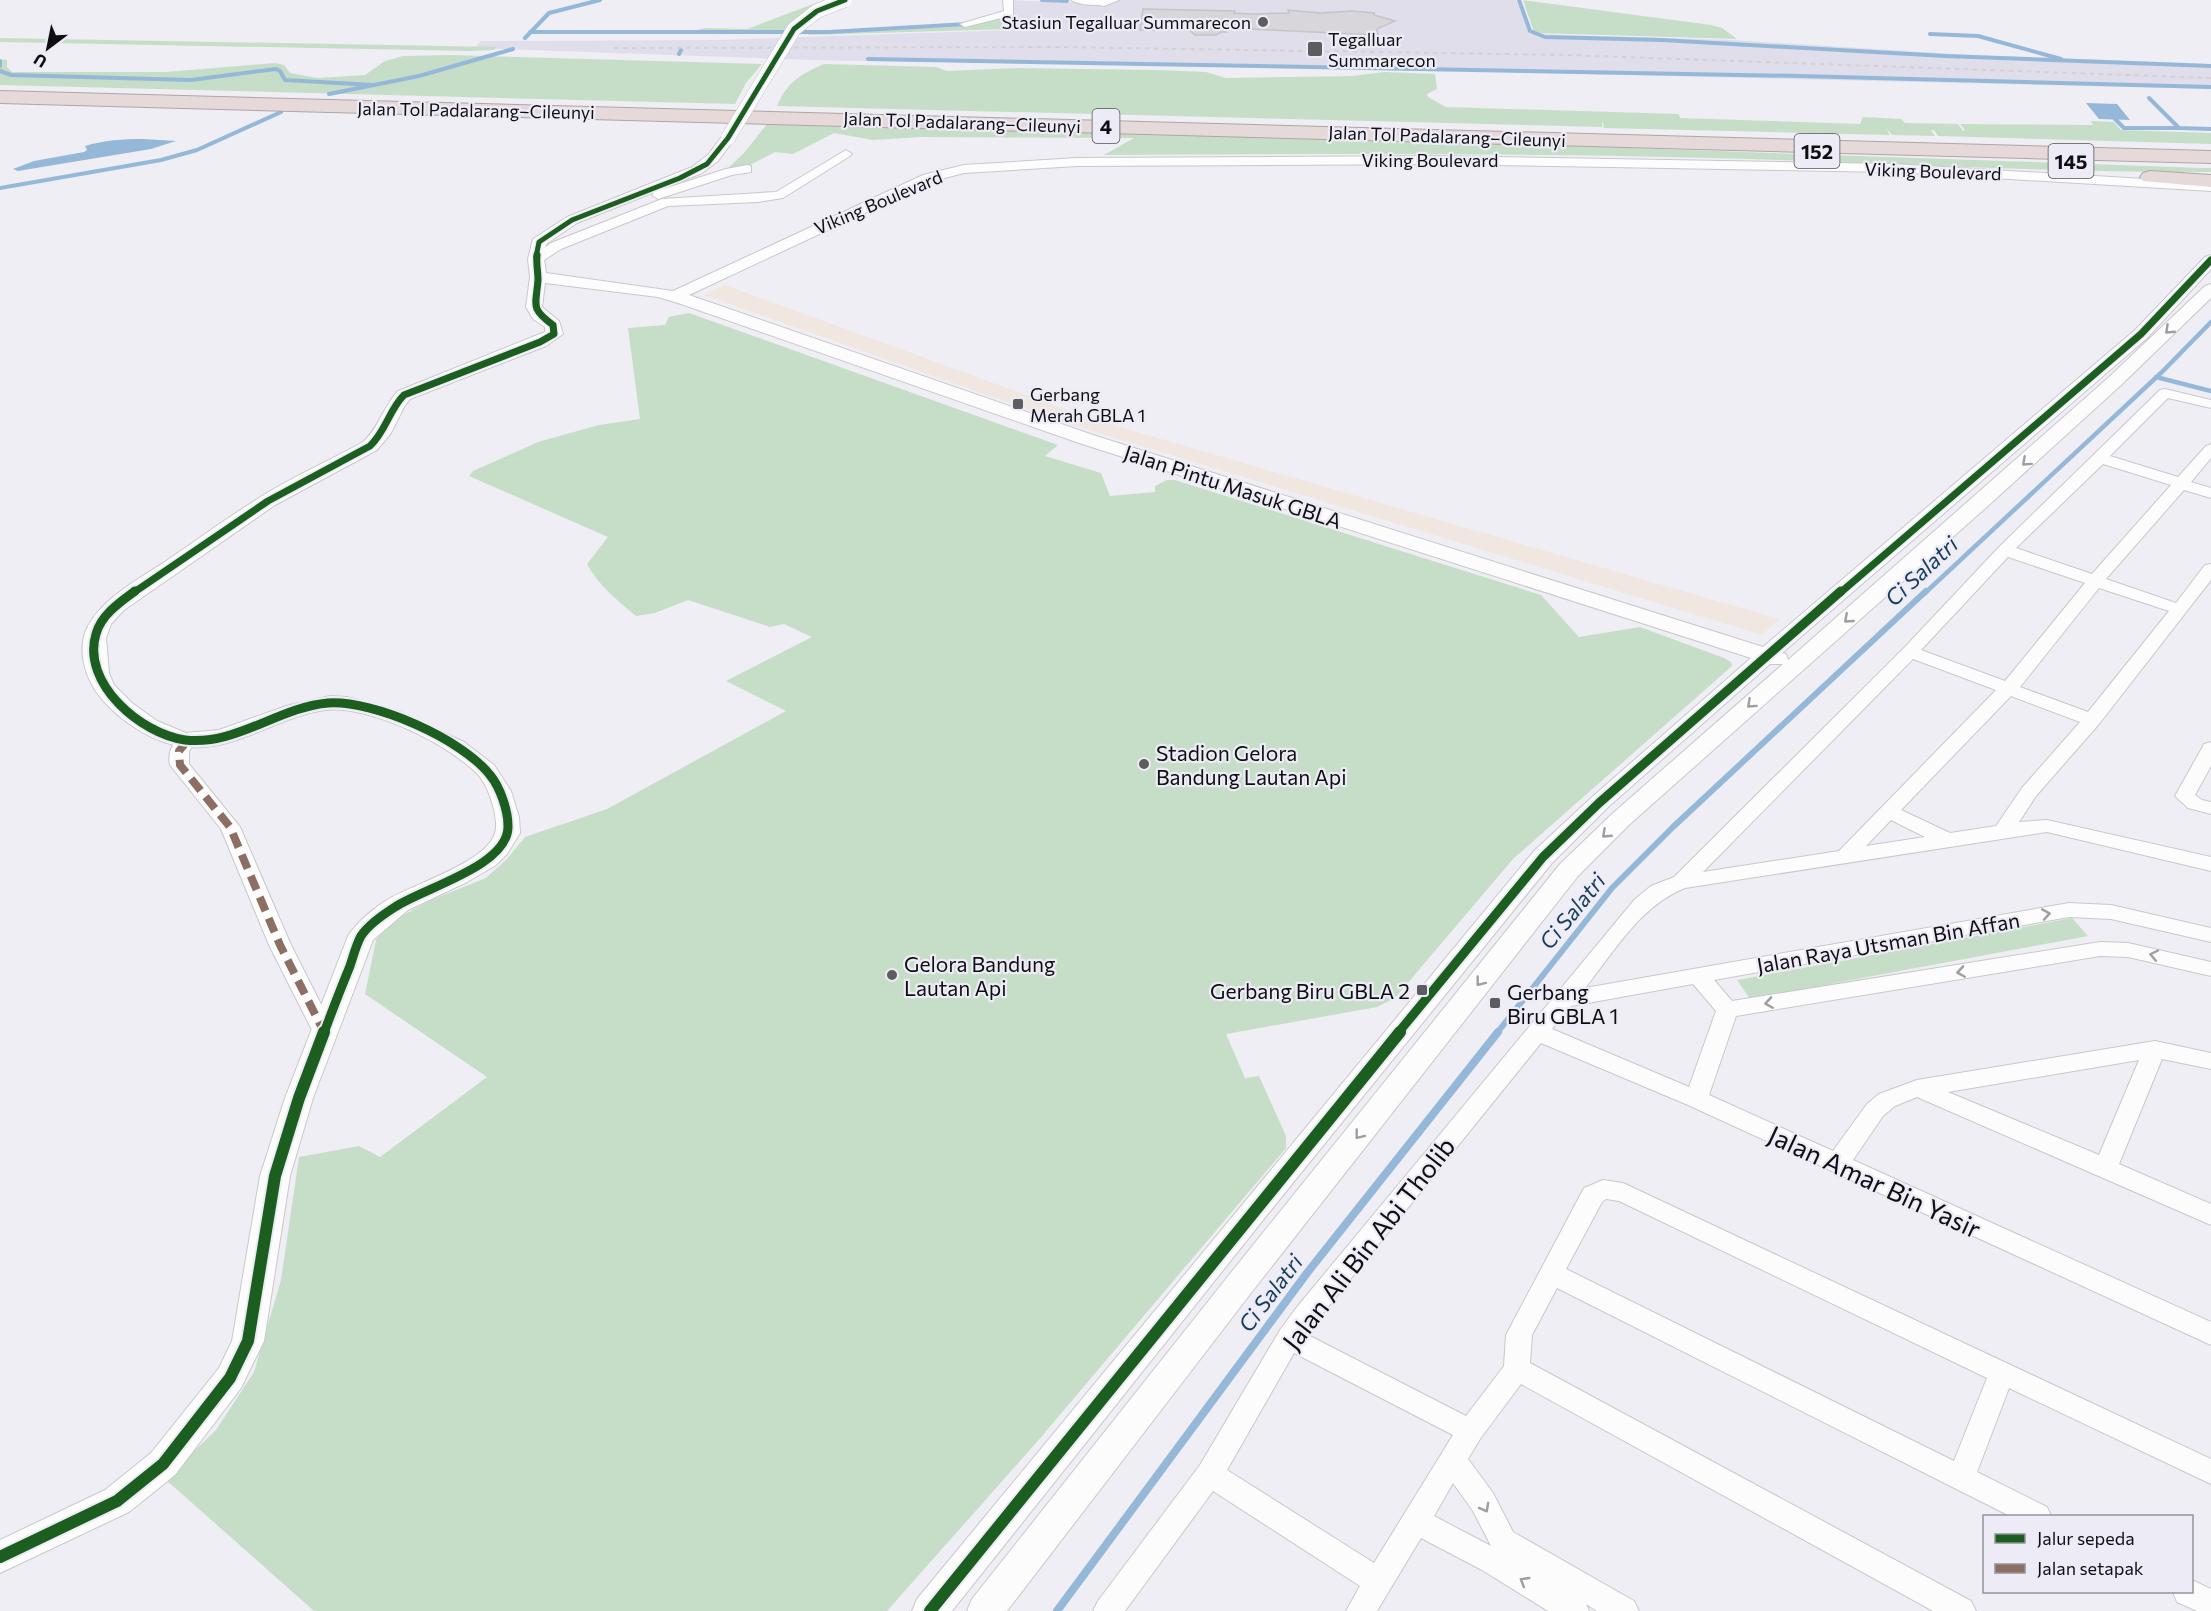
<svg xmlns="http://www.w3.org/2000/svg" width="2211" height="1611" font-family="Commissioner,sans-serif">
  <rect width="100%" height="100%" fill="#efeef4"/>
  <path fill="#f0e7e0" d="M725,285l364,133 690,201 -17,16 -696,-212 -362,-128z"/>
  <path fill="#dfdeea" d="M1010,0l58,3 8,-3h440l14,34 203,6 238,15 240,9v25l-835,-20 -566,-9 -335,-12 6,-7 236,-1 295,-10z"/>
  <path fill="#c6dec7" d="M824,0h14l-49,30 -99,2 15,-4 42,1z
    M1523,0l188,25 11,3 15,11 -201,-6 -2,-1z
    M1010,14v15l-203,6 5,-2 141,-6z
    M0,38l497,9 -3,3 -25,1 -469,-9z
    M451,55l311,9 -16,19 -11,21 -735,-19v-26l7,1v7l5,5h154l109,-9 9,2 6,8 28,5 47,-3 20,-14 18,-5z
    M824,64l112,3 11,4 69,-3 140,2 50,2 20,6 126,-2 32,-4 51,2 2,15 -10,5 1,3 18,10 233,7 1,4 180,6 3,-7 38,2 4,4 53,1 5,7 2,-1 -5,-6 133,1 -2,-4 23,1 7,8 90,3v11l-273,-8 -4,-6h-3l4,6 -43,-1 -6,-7 4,7 -286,-7 -2,-8v7l-825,-21c10,-24 24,-32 47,-42z
    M767,124l722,19 713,25h9v4c-182,1 -363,-12 -545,-15 -187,-4 -374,-3 -562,-2l30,-17 -213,-1 -48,3 -39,-7 -41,21 -18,-2 -31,16h-16l16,-15z
    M689,313l369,132 -13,11 56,17 9,23 45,-4v-6l12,-6h8l366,115 38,42 61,-10 84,31 7,4 1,4 -219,193 -118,139 -18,9 -151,27 19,44 14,-2 27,60v12l-250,295 -149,168h-573l-149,-132 51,-49 38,-58 27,-92 18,-123 60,-11 21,11 107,-80 -122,-83 11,-54 7,-10 15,-12 33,-18 55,-22 21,-19 18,-22 82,-28 179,-98 -60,-30 86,-44 -28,-13 -14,3 -82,-27 -33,13 -19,3c-19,-16 -37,-30 -49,-52l21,-27 -139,-61 4,-5 65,-29 61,-17 41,-6 -12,-91 37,-3 4,-8z
    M2072,918l16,18 -338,63 -13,-19z"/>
  <path fill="#95b8d9" d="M2086,103l31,1 13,16 -31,-1z
    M143,139l33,2 -25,8 -133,22 -5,-2 21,-8 50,-9 3,-2 -2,-4c19,-6 38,-7 58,-7z"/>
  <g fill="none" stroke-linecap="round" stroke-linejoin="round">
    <path stroke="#95b8d9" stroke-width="4" d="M1042,0l25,1
      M1519,0l11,31 15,6 117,3 283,16 266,10
      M530,32h299l138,-8
      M1930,34l48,2 83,23
      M525,38l24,-25 51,-13
      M679,54l2,-4
      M868,59l932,17 411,11
      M0,61v5
      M0,71l11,4 180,5 85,-11 4,2 5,9 88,5
      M329,94l90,-18 94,-27
      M2149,98l30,30 32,1
      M2115,119l9,9h55
      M0,188l161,-28 36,-10 84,-38"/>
    <path stroke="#95b8d9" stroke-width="4.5" d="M2156,377l55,14
      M1925,593l237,-221 49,-50"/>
    <path stroke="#95b8d9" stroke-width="6" d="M1497,1033l115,-145 61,-61 253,-236"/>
    <path stroke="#95b8d9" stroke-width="8" d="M1057,1611l250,-338 191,-241"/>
  </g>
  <path fill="#d8d6da" stroke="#c6c4c7" stroke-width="1.5" d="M1143,9l92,2 -1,2 18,1 37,-1 -1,-3 32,3 32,-2 22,2v2l21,6 -18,8 1,6 -151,-7v4h-6l-5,3h-21l-6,-5h-49z"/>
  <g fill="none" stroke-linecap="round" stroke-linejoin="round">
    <defs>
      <path id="minor" d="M1003,0h10v15l-48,12 -5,-3 44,-13z
        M1071,0h34l1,2c-8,5 -27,3 -35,-2z
        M846,150l6,4 -2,2 -67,42 -25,4 -90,4 -107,43 -20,13h-10l-1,-3 21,-16 111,-44 114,-7z
        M747,165l4,1v6l-19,3 -74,24 -6,-4 2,-3 72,-23z
        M2165,389l46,11v8l-43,-10 -58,58 68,21 28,-31 5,-2v14l-20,24 20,6v10l-27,-8 -78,89 70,24 29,-38 6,-1v16l-112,144 -63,72 -17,26 28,-2 164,37v14l-164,-39 -362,56c-44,17 -71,64 -100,100l484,-85 42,2 100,23v14l-100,-23 -42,-2 -355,63 18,21 368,-59 28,1 83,19v14l-83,-19 -28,-1 -364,60 -27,79 124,56 34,-47 12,-10 38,-14 238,-39 56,12v16l-49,-10 -43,105 92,40v21l-294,-128 -22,9 -12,10 -30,44 358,162v23l-523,-240 -147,-62 -235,291 160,82 38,-50 2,-31 78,-147 19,-8 20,3 588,276v25l-202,-96 -32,84 70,35 4,9h-41l-453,-228 -25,47 -2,28 441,238 5,10h-43l-412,-227 -41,55 -12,20 25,34 20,39 121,69 5,10h-42l-11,-7 3,7h-41l-66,-41 -61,-32 -44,73h-31l14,-25 -147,-95 -88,120h-32l5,-10 102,-136 80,-135 17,-23 338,-408 16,-13 23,-9 230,-229 95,-101 161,-157zM2103,464l68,21 -79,89 -76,-26zM2008,557l77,26 -80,98 -84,-31zM2099,588l70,23 -81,101 -68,-25zM1913,659l83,31 -157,161 -136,21zM2011,696l69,26 -58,66 -26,38 -46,7 -49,-23zM1891,820l34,17 -59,9zM1693,984l23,27 -27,76 -137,-58 19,-23zM2139,1060l-40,95 -151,-63zM1606,1199l13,2 368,177 -33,83 -388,-192 36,-67zM1294,1353l159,82 -79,128 -147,-93zM1453,1483l20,28 18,35 -57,-30z
        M188,734l7,2 2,4 -8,11v13l51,63 51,118 44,87 -3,6 -8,2 -8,-2 -47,-93 -48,-116 -51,-64c-3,-14 4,-27 18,-31z
        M2211,742v24l-16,29 7,5 9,2v12l-23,-6 -13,-12 27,-48 2,-4z
        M2192,1580l19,9v22h-14l-20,-9 -4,-10h19z"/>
      <path id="tertiary" d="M1086,0h33l-15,6 -16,-3z
        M728,134l7,4 -17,23 -16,12 -125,50 -31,21 -2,15 2,14 127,18 250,-116 41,-10 113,-7 358,-2 457,8 319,19v8l-319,-19 -457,-8 -358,2 -113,7 -31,8 -244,114 404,140 670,212 372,-317 70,-73 6,-2v14l-64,69 -365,315 4,1 2,6 320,-282 97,-92 6,-2v14l-91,88 -130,118 -360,320 -52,52 -327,417 -244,318h-40l5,-12 257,-324 331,-411 52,-50 171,-150h-13l-163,144 -55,55 -285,352 -315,396h-40l5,-12 617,-748 57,-53 160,-140 -672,-215 -398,-139 -23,-7 -113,-14 -3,24 17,14 4,13 -17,12 -136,53 -6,8 -13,26 -14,17 -102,55 -151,105 -13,14 -5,14 3,35 5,12 18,18 25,18 29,12 33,-3 67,-24 44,-10 17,1 51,14 66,31 30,23 17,26 8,26 1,16 -13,21 -11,11 -29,17 -59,28 -35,30 -60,158 -23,78 -26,165 -23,47 -66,87 -46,37 -129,61v-33l105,-50 46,-37 68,-85 13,-27 28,-165 25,-78 63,-162c9,-14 25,-27 39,-36 25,-16 107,-39 109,-72 1,-15 -7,-39 -16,-51 -28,-32 -111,-72 -154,-67 -48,6 -90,42 -140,37 -32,-3 -66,-26 -86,-50 -15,-19 -24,-49 -12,-71 16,-29 51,-47 78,-65 31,-21 61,-43 93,-63 33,-21 70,-37 104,-56 16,-14 20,-35 35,-51l147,-59v-5l-12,-8 -7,-12 4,-30 -2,-18 5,-20 34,-22 125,-50 16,-12 15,-20z"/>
      <path id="motorway" d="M0,91l2211,60v12l-2211,-60z
        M2150,171l61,4v12l-68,-6 -3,-4 3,-4z"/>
    </defs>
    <use href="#minor" stroke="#c8c8cc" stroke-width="2"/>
    <use href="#tertiary" stroke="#c8c8cc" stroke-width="2"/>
    <use href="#motorway" stroke="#b1a5a5" stroke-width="2"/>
    <use href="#minor" fill="#fdfcfd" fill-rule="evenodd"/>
    <use href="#tertiary" fill="#fdfcfd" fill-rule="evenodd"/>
    <use href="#motorway" fill="#e5dad9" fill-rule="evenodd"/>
    <path stroke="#d2d2d4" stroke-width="2" stroke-dasharray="4.5 4.5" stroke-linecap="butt" d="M614,48l444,-1 509,8 644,23"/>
    <defs>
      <path id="tertiary-bridge" d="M728,138l66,-109 23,-18 28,-11"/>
    </defs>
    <use href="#tertiary-bridge" stroke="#c8c8cc" stroke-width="15" stroke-linecap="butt"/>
    <use href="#tertiary-bridge" stroke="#fdfcfd" stroke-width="14"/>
    <path stroke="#8d6e63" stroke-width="8" stroke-dasharray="15 8" stroke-linecap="butt" d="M188,740l-9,11 1,14 50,62 50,118 44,87"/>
    <defs>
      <path id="cycleway-far3" d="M536,257l3,-15 33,-22 108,-42 27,-14 21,-26 66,-109 23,-18 28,-11"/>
      <path id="cycleway-far2" d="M133,593l135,-92 102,-55c16,-15 19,-36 34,-51l136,-53 14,-8 -1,-9c-23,-17 -17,-19 -15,-45 0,-9 -2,-17 -1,-25
        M1840,593l301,-259 70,-74"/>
      <path id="cycleway-far1" d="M135,591c-15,11 -34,24 -39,43 -15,49 45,100 89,106 51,6 94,-33 143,-37 46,-3 134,36 162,72 10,12 18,35 18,51 1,40 -85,62 -113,81 -11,7 -27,18 -34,29 -5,9 -8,21 -11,30 -9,22 -18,45 -26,67
        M1398,1033l145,-176 56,-54 242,-212"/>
      <path id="cycleway" d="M0,1557l117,-56 46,-37 67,-86 18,-37 27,-165 24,-78 25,-66
        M930,1611l470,-579"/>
    </defs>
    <use href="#cycleway-far3" stroke="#edecf6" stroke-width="8"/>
    <use href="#cycleway-far2" stroke="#edecf6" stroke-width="10"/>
    <use href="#cycleway-far1" stroke="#edecf6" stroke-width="13"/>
    <use href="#cycleway" stroke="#edecf6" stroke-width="16"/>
    <use href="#cycleway-far3" stroke="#1b5e20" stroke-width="5"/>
    <use href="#cycleway-far2" stroke="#1b5e20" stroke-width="7"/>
    <use href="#cycleway-far1" stroke="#1b5e20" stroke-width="9"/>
    <use href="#cycleway" stroke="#1b5e20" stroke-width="12"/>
  </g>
  <defs><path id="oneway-chevron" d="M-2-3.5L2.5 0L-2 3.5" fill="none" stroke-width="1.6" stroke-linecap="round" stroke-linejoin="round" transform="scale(1.5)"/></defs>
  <g stroke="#9e9d9f">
    <use href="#oneway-chevron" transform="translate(2169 330) rotate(137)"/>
    <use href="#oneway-chevron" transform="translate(2026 462) rotate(138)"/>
    <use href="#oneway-chevron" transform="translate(1848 619) rotate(139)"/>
    <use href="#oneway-chevron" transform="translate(1751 704) rotate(138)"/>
    <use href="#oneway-chevron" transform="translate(1606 834) rotate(137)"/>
    <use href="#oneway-chevron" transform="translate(2046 914) rotate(-10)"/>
    <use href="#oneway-chevron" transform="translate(2154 955) rotate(-168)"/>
    <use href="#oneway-chevron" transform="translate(1961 972) rotate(171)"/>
    <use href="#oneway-chevron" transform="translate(1480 982) rotate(128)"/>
    <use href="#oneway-chevron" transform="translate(1769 1003) rotate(171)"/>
    <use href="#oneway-chevron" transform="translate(1359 1135) rotate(128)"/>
    <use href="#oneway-chevron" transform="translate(1485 1508) rotate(61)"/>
    <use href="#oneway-chevron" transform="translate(1524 1581) rotate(-149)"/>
  </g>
  <g fill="#5d5c61" stroke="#edecf6" stroke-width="2">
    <circle cx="1263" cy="22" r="6"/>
    <rect x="1307" y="41" width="16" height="16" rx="3"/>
    <rect x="1012" y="398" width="12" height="12" rx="3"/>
    <circle cx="1144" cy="764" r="6"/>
    <circle cx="892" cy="975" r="6"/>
    <rect x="1416" y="984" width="12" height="12" rx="3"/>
    <rect x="1489" y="997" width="12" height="12" rx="3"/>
  </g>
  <g text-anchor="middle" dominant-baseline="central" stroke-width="4.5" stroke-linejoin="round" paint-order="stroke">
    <g font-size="18" fill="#0f0e12" stroke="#edecf6" text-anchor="start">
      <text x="1251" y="22" text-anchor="end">Stasiun Tegalluar Summarecon</text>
      <text x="1328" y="39">Tegalluar<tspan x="1328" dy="21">Summarecon</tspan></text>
      <text x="1030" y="394">Gerbang<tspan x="1030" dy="21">Merah GBLA 1</tspan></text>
    </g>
    <g font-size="18" fill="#0f0e12" stroke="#edecf6">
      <text transform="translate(476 110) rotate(1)">Jalan Tol Padalarang–Cileunyi</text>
      <text transform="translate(962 122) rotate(2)">Jalan Tol Padalarang–Cileunyi</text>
      <text transform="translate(1447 136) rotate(2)">Jalan Tol Padalarang–Cileunyi</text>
      <text x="1430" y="160">Viking Boulevard</text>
      <text transform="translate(1933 171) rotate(2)">Viking Boulevard</text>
      <text transform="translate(878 202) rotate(-23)">Viking Boulevard</text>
    </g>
    <g fill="#edecf6" stroke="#525156" stroke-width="1.5">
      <rect x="1092.5" y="109" width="27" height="34" rx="4.5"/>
      <rect x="1794.5" y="134" width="45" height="34" rx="4.5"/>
      <rect x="2048.5" y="144" width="45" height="34" rx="4.5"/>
    </g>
    <g font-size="20" font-weight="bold" fill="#0f0e12">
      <text x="1106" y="126">4</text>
      <text x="1817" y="151">152</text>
      <text x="2071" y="161">145</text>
    </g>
    <g font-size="21" fill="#0f0e12" stroke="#edecf6">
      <text transform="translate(1233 486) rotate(18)">Jalan Pintu Masuk GBLA</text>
      <text transform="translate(1888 942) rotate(-10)">Jalan Raya Utsman Bin Affan</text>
    </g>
    <g font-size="21" fill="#0f0e12" stroke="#edecf6" text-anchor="start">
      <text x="1156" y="752">Stadion Gelora<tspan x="1156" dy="24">Bandung Lautan Api</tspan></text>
      <text x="904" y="963">Gelora Bandung<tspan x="904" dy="24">Lautan Api</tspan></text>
      <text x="1410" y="990" text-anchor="end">Gerbang Biru GBLA 2</text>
      <text x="1507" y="991">Gerbang<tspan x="1507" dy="24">Biru GBLA 1</tspan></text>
    </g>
    <g font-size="22" font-style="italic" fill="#143b5a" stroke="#edecf6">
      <text transform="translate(1921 571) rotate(-43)">Ci Salatri</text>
      <text transform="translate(1572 911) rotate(-51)">Ci Salatri</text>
      <text transform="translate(1270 1293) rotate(-53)">Ci Salatri</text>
    </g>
    <g font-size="26" fill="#0f0e12" stroke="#edecf6">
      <text transform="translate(1875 1181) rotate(25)">Jalan Amar Bin Yasir</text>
      <text transform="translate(1368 1243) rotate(-52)">Jalan Ali Bin Abi Tholib</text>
    </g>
  </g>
  <rect x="1983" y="1515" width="210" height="78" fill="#edecf6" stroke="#94939b" stroke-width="1.5"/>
  <rect x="1995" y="1534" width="30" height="9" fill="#1b5e20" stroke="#94939b" stroke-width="1.5"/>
  <text x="2037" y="1545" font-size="18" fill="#0f0e12">Jalur sepeda</text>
  <rect x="1995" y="1564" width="30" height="9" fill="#8d6e63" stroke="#94939b" stroke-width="1.5"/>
  <text x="2037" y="1575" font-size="18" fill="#0f0e12">Jalan setapak</text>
  <g transform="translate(48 48) rotate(212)" stroke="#edecf6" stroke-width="4.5" paint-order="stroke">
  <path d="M0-4.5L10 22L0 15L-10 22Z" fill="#0f0e12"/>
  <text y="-9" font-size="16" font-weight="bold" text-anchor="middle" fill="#0f0e12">U</text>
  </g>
</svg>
